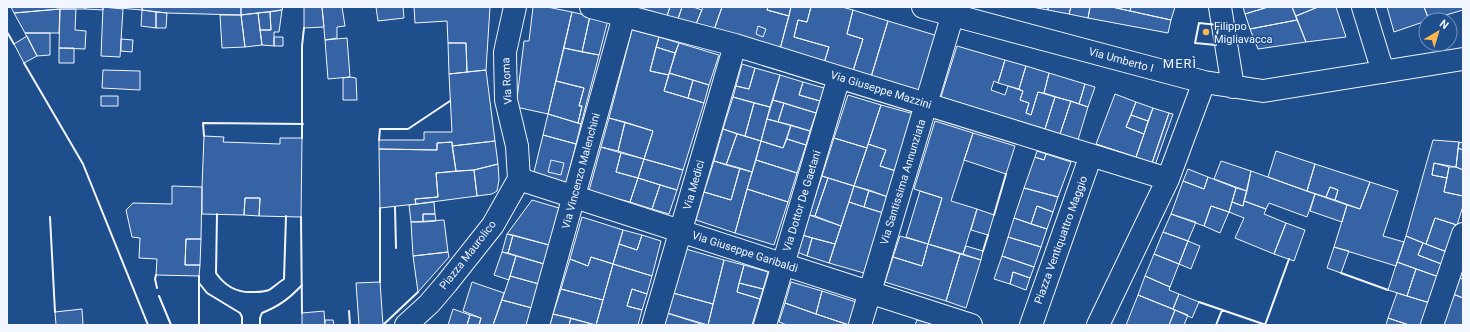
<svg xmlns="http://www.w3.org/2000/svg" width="1470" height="332" font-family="Roboto,sans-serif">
  <rect width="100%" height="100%" fill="#1f4e8c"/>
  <path fill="#3563a3" stroke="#f2f6ff" d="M11,7h74v2h-25l-46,4z
    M85,7h18v3l-18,-1z
    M103,7l20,2 -3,48 -19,-1z
    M107,7h35v3z
    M142,7h99v8l-74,-2 -25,-3z
    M241,7h42l-1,3 -41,5z
    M304,7h18l2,20 -20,1z
    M322,7h20l3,19 -8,1v11l-12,2z
    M376,7h27l1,11 -26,3z
    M414,7h76l-4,63 -19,2 -1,-29h-18l-1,-22 -32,2z
    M533,7h14l25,5 -24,102 -32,-7 8,-66h5z
    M645,7h25l-3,9 -23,-7z
    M670,7h12l-4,12 -11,-3z
    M682,7h11l9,3 -6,14 -18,-5z
    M703,7h19l-8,23 -18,-6z
    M722,7h46l-1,3 22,6 -9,33 -66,-19z
    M768,7h23l-2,9 -22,-6z
    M791,7h20l-4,15 -9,-2 -4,17 35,10 -5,16 -44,-14z
    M811,7h31l11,3 -6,24 16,5 -10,32 -29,-8 5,-16 -35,-10 4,-17 9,2z
    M1032,7h16v3z
    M1048,7h23l-2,7 -21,-4z
    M1071,7h19l-2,11 -19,-4z
    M1090,7h22l59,13 -3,13 -80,-15z
    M1112,7h19l-1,4z
    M1131,7h44l-4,13 -41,-9z
    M1243,7h25l-23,7z
    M1268,7h24l5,13 -47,9 -5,-15z
    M1292,7h26l-22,9z
    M1318,7h18l10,30 -40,5 -10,-26z
    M1387,7h37l5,13 -35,12z
    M1424,7h39v3l-34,10z
    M60,9l-1,24h-34l-11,-20z
    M60,9h16l-1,21 11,1 -1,18 -26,-1z
    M142,10l14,2v16l-15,-2z
    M282,10l-3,22h-5v14l-12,-1 -2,-15h11l-1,-18z
    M853,10l35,11 -17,56 -18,-6 10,-32 -16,-5z
    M156,12l11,1 -1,15h-10z
    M270,12l1,18h-11l-2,-17z
    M572,12l18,4 -8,36 -18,-4z
    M258,13l4,32 -17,2 -4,-32z
    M220,15h21l4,32 -23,1z
    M590,16l18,4 -9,35 -17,-3z
    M1297,20l9,22 -48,7 -8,-20z
    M888,21l50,15 -18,55 -49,-14z
    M758,26l8,3 -3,8 -7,-3z
    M632,30l27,7 -9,34 19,4 -5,16 40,12 -21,67 -39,-11 9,-28 -44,-13z
    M25,33h25v22l-13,1z
    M27,36l10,20 -13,7 -10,-19z
    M274,37h9v9h-9z
    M659,37l20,6 -4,10 -19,-6z
    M347,38l3,39 -22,2 -3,-39z
    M121,39l12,1 -1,12 -11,-1z
    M448,43h18l1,29 -18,2z
    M679,43l40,12 -10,30 -40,-12z
    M957,46l48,14 -7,23 -4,-2 -3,9 14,5 3,-9 15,5 -3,9 9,3 -3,10 5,2 7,-23 17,5 -10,32 -104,-32z
    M656,47l19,6 -6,22 -19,-4z
    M59,48h15v15h-15z
    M564,48l35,7 -18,69 -3,-1 4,-17h-3l5,-18 -28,-7z
    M1005,60l21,6 -7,23 -21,-6z
    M742,64l13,4 -6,21 -13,-3z
    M1026,66l23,7 -5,20 -6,-1 -7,23 -5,-2 3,-10 -9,-3 3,-9 -4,-2z
    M755,68l25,7 -10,32 -37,-10 3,-11 13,3z
    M103,70l37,1v19l-38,-2z
    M486,70l9,71 -43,5v-4l-15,1v7l-58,-1v-9h45v-8h28l-3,-58z
    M669,73l24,7 -5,18 -24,-7z
    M1049,73l36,11 -6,20 -35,-11z
    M780,75l23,7 -4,13 21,6 -4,12 -43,-13z
    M350,77l6,1 1,22h-14v-22z
    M693,80l16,5 -5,18 -16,-5z
    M556,81l28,7 -5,18h3l-4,17 -30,-9z
    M803,82l21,6 -4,13 -21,-6z
    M1085,84l10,3 -7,20 -9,-3z
    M1115,94l21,8 -10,25 18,7 -8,23 -40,-13z
    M848,95l33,10 -14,43 -33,-10z
    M101,96h17v10h-17z
    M733,97l21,6 -9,33 -22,-7z
    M1055,97l16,4 -11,33 -15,-5z
    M773,100l11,3 -6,19 -11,-3z
    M1071,101l17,6 -10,33 -18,-6z
    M1136,102l17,6 -5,13 -17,-6z
    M754,103l16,4 -9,34 -16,-5z
    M784,103l32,10 -6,18 -32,-9z
    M881,105l33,9 -18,57 -16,-5 6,-16 -18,-6z
    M1153,108l16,5 -17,50 -16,-6z
    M1169,113l4,1 -19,54 -59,-20 1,-4 56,19z
    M548,114l33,10 -5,20 -33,-9z
    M1131,115l17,6 -4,13 -18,-7z
    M609,118l16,4 -7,29 -17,-4z
    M767,119l24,6 -8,23 -22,-7z
    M935,121l38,12 -22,68 26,8 -14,45 -35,-10 14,-46 -28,-9z
    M625,122l28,9 -9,28 -26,-8z
    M791,125l19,6 -4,14 -19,-6z
    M723,129l14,5 -11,31 -12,-4z
    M973,133l42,13 -9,28 -42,-14z
    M737,134l24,7 -9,31 -26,-7z
    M543,135l33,9 -10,40 -33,-8z
    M204,136l20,1 -1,5 57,2v-6h22l-1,79 -42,-1 1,-18h-15l-1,17 -42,-1v-27z
    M834,138l33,10 -13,38 -32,-10z
    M787,139l19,6 -9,28 -41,-13 5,-19 22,7z
    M1433,140l26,2 -3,25 -22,-4 -2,12 15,3 -3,14 19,4v10l-6,19 -22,-7 -9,26 -20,-8z
    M495,141l3,23 -24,6 -18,1 -4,-25z
    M452,142l4,29 -20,2 2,24 -23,2 1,5 -36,4 -1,-59 58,1v-7z
    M1459,142l4,1v7l-5,-2z
    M868,144l18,6 -6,16 16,5 -8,26 -34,-11z
    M601,147l20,6 -5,19 22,6 -8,24 -41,-11z
    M1458,148l5,2v20l-7,-3z
    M1037,151l9,3 -2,6 -9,-3z
    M1276,151l39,13 -8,27 -39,-14z
    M621,153l23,6 -6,19 -22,-6z
    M1046,154l25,8 -13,35 -34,-9 11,-31 9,3z
    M644,159l39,11 -6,20 -39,-12z
    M551,160l13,3 -3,12 -13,-3z
    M756,160l41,13 -9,29 -41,-13z
    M714,161l26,7 -9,32 -27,-8z
    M1221,161l30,10 -4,20 -33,-12z
    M1434,163l15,4 -2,11 -15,-3z
    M498,164l1,16 -2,11 -5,3 -15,2 -3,-26z
    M1315,164l55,18 -10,27 -25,-9 3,-10 -8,-3 -4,10 -19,-6z
    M1449,167h7l7,3v26l-19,-4z
    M740,168l12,4 -17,61 -39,-13 8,-28 27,8z
    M1188,169l20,8 -4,12 -21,-8z
    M474,170l3,26 -61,8 -1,-5 23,-2 -2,-24z
    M1251,171l64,23 -8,23 -38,-14 -3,6 -22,-8z
    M822,176l6,2 -13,38 -6,-1z
    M1208,177l28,11 -7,24 -18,-6 -7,20 -33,-12 12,-33 21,8z
    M638,178l22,7 -8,24 -22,-7z
    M828,178l26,8 -13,40 -26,-10z
    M1370,182l28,9 -15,45 21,6 -8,24 -62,-19 13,-42 13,4z
    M660,185l17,5 -8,24 -17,-5z
    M172,186l30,1 -1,52h-15l-1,26h15l-1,11 -43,-1 1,-16 -18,-1 1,-20 -8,-1 -6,-27 7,-7 39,1z
    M854,186l15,4 -5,17 -15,-5z
    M1330,187l8,3 -3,10 -9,-3z
    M1024,188l34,9 -5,15 -16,-6 -6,18 -17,-6z
    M1236,188l11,3 -4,15 -11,-4z
    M747,189l41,13 -14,43 -39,-12z
    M869,190l19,7 -5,16 -19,-6z
    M920,191l22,7 -14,46 -22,-7z
    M1315,194l32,11 -5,17 -32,-11z
    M245,198h15l-1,18 -15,-1z
    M532,200l27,8 -10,37 -42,-11z
    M1244,201l22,8 -2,5 22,9 -12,31 -39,-16 9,-20 -15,-6 3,-10 11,4z
    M434,202l1,12h-12v8h-12l-2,-17z
    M849,202l34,11 -19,60 -35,-10z
    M1037,206l16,6 -6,17 -16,-5z
    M1211,206l18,6 -9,21 -16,-7z
    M977,209l17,6 -6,20 -17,-5z
    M423,214h12l1,7 -13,1z
    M1171,214l25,8 -8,19 -25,-9z
    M809,215l32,11 -6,18 -33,-9z
    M582,217l41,13 -10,34 -22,-7 -3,9 -18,-7z
    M1014,218l33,11 -6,18 -33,-10z
    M1435,218l22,7 -10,27 -21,-8z
    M444,220l4,32 -35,4 -2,-34z
    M1286,223l19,7 -11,31 -20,-7z
    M623,230l19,5 -5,15 -18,-6z
    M1163,232l25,9 -9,23 -25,-10z
    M507,234l6,1 -5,18 -6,-1z
    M513,235l36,10 -5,19 -36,-11z
    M642,235l19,6 -9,35 -39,-12 6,-20 18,6z
    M802,235l10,3 -5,18 -10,-4z
    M900,236l28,8 -6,22 -29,-9z
    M1406,236l17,7 -5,12 26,10 -5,12 -42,-15z
    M1008,237l33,10 -7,20 -32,-11z
    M812,238l23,6 -6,19 -22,-7z
    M186,239h15l-1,26h-15z
    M1188,241l12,5 -9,23 -12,-5z
    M1423,243l24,9 -3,13 -26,-10z
    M928,244l32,10 -14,47 -61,-19 8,-25 29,9z
    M966,246l17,5 -2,9 -18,-6z
    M1334,247l15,4 -8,22 -14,-5z
    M686,249l38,11 -11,44 -40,-11z
    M448,252l1,5 -31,35 -5,-36z
    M502,252l14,4 -7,24 -15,-5z
    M960,254l21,6 -15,48 -20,-7z
    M1154,254l25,10 -9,23 -25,-11z
    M516,256l28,8 -5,20 -29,-8z
    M1002,256l32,11 -4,11 -17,-6 -3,12 -16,-5z
    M591,257l22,7 -10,36 -42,-11 9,-30 18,7z
    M724,260l20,5 -7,27 23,7 -8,26h-44z
    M1397,262l19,7 -9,27 -19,-6z
    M613,264l39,12 -5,18 -15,-5 -5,17 15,4 -4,15h-42z
    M744,265l24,7 -5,17 -24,-6z
    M1463,265v14l-4,-1z
    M1416,269l23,8 -9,26 -23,-7z
    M1013,272l17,6 -4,12 -16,-6z
    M510,276l29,8 -7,24 -30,-8z
    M1145,276l25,11 -1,3 10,4 -6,15 -35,-14z
    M1459,278l4,1v19l-10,-4z
    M380,282l3,43h-24l-3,-42z
    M472,282l32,11 -11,32h-14l2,-7 -18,-7z
    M791,282l31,9 -6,23 -31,-11z
    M739,283l24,6 -3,10 -23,-7z
    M561,289l42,11 -7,25 -43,-11z
    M632,289l15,5 -5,16 -15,-4z
    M822,291l34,11 -7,23 -33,-11z
    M673,293l40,11 -5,21 -41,-12z
    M1397,293l33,10 -8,22h-13l-21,-7z
    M1179,294l20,8 -7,16 -19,-9z
    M1453,294l10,4v27h-21z
    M1138,295l37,15 -6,15h-43z
    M502,300l30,8 -5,17h-34z
    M785,303l31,11 33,11h-62l-8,-3z
    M82,309l1,16h-27l-1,-13z
    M453,309l17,6 -3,10h-19z
    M1175,310l13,5 -4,10h-15z
    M324,311l1,14h-23v-12z
    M667,313l37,12h-41z
    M553,314l18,4 -2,7h-19z
    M470,315l11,3 -2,7h-12z
    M571,318l24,7h-26z
    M1388,318l21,7h-23z
    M325,320h8l1,5h-9z
    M917,320l16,4v1h-18z"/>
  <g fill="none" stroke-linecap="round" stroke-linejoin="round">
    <defs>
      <path id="street" d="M591,7l144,38 433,134
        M923,7l281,75 59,9 200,-32
        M1220,7l13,80
        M1363,7l20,65
        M519,179l452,146
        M538,325l86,-309
        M653,325l82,-280
        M765,325l74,-248
        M860,325l95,-318
        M1031,325l60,-170
        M1098,325l70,-146 36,-97
        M1432,325l31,-91"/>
      <path id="secondary" d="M406,325l23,-21 18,-21 46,-58 26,-46 -2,-33 -11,-46 -1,-48 10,-45"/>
    </defs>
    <use href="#street" stroke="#f2f6ff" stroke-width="24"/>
    <use href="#secondary" stroke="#f2f6ff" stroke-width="24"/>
    <use href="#street" stroke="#1f4e8c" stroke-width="22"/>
    <use href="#secondary" stroke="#1f4e8c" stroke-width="22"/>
    <path stroke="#f2f6ff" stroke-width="2" d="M1199,23l19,2 -2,20 -21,-2z
      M7,32l7,12
      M24,63l59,101 65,161
      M204,136l-1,-13 100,1
      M302,138v-92l2,-18
      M379,140l1,-11h28l42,-28
      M395,207l1,41
      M380,208v74
      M217,214l-1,59c9,13 22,20 37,19 5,0 11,0 16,-2 5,-3 10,-8 15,-11l2,-63
      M994,215l12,-41
      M50,217l5,95
      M301,217l1,96
      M983,251l5,-16
      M1341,273l47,17
      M156,275l-1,4 2,9
      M199,283l8,10 33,20 2,4v8
      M159,296l12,29
      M1199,302l67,23
      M349,311l1,14
      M199,325v-49
      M260,325v-7l2,-5c17,-7 27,-14 40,-28
      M383,325l35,-33
      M1216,325l6,-15
      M1265,325l24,-66"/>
  </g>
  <circle fill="#ffb74d" stroke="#1f4e8c" stroke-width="1.5" cx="1206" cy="32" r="4"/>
  <g text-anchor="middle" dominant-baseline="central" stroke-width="3" stroke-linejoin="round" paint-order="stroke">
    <g font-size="11" fill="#f2f6ff" stroke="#1f4e8c" text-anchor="start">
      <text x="1214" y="26">Filippo<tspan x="1214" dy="13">Migliavacca</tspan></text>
    </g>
    <g font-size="11" fill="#f2f6ff" stroke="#1f4e8c">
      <text transform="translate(1121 60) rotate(15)">Via Umberto I</text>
      <text transform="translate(507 81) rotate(-93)">Via Roma</text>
      <text transform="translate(881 90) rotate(17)">Via Giuseppe Mazzini</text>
      <text transform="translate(581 171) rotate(-75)">Via Vincenzo Malenchini</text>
      <text transform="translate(903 182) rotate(-73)">Via Santissima Annunziata</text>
      <text transform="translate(694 185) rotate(-74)">Via Medici</text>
      <text transform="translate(802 201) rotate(-73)">Via Dottor De Gaetani</text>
      <text transform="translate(1061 240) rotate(-70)">Piazza Ventiquattro Maggio</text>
      <text transform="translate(745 252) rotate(18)">Via Giuseppe Garibaldi</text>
      <text transform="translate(468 255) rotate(-52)">Piazza Maurolico</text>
    </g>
    <g font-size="13" letter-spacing="1" fill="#f2f6ff" stroke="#1f4e8c">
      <text x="1180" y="63">MERÌ</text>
    </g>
  </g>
  <rect width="1470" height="332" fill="none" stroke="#f2f6ff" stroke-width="16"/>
  <g transform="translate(1438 32) rotate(38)"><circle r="19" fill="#1f4e8c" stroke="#7391ba"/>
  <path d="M0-3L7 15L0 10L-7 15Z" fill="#ffb74d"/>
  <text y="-6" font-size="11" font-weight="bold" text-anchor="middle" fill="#f2f6ff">N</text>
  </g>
</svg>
